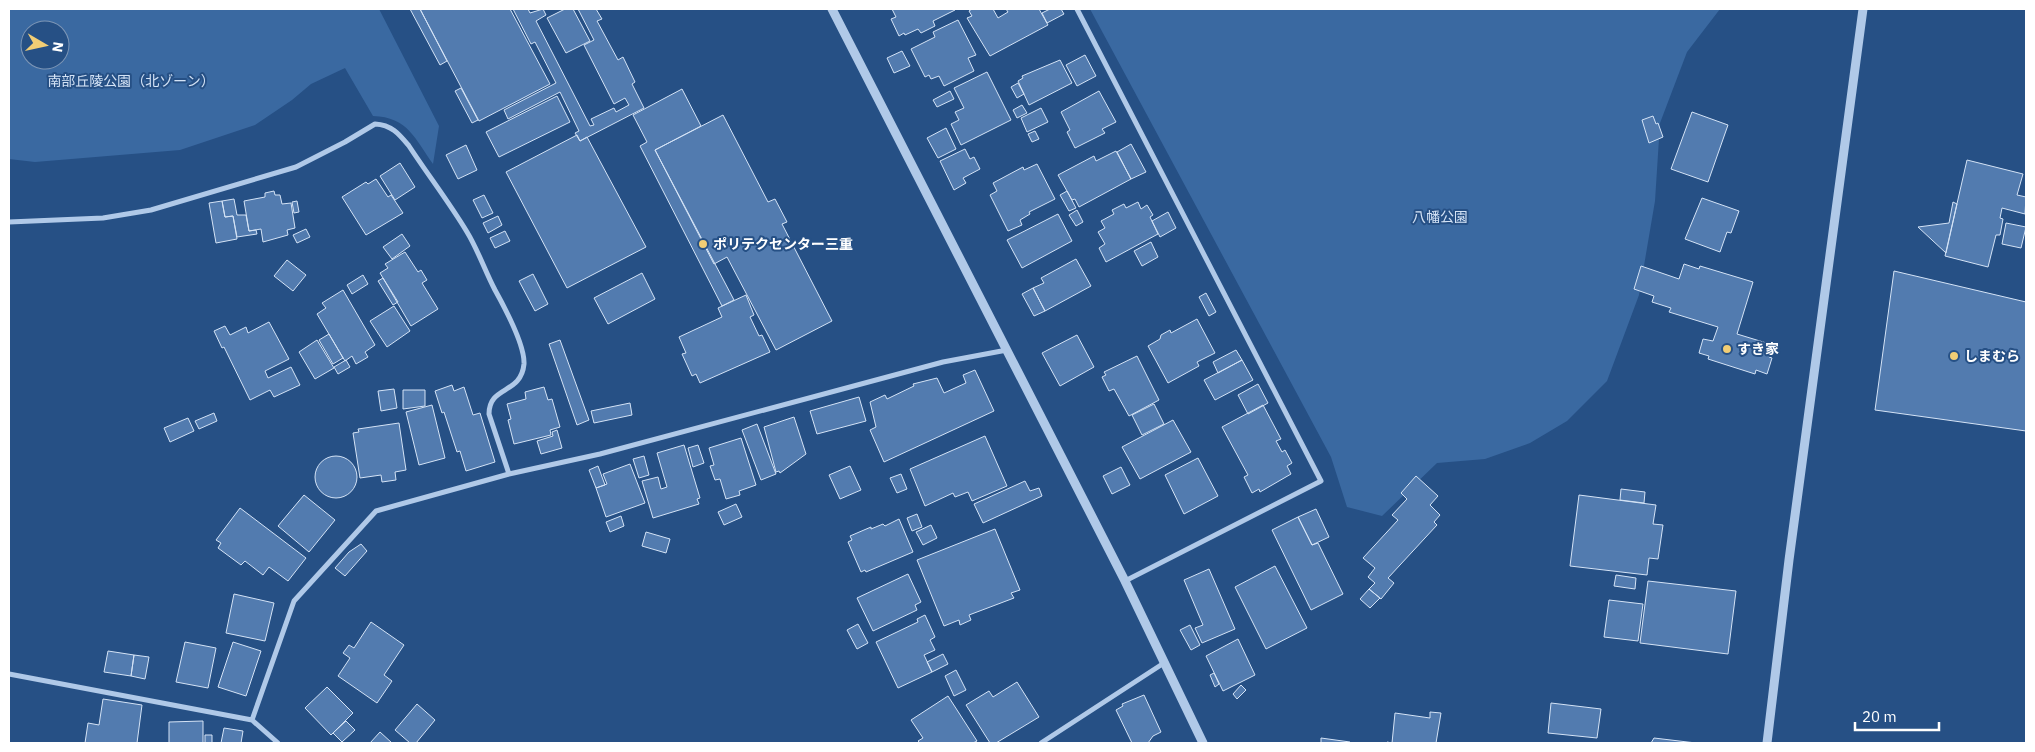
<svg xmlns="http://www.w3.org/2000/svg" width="2035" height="752" font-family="'IBM Plex Sans','Noto Sans JP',sans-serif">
  <rect width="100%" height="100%" fill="#265085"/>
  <path fill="#3a69a1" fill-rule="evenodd" d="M9,9h370l60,117 -6,38c-18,-25 -25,-47 -60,-48l-28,-48 -34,16 -19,16 -37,25 -75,25 -145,12 -26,-3zM30,30h30v30h-30z
    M1090,9h630l-33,43 -27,71 -5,78 -16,94 -32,86 -40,40 -37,22 -45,16 -48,4 -55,53 -35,-9 -16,-50z"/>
  <path fill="#527baf" stroke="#d4e3f6" d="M410,9h10l27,52 -7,4z
    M420,9h90l40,75 -71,37z
    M513,9h15l2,4 13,-4 3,6 -10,6 54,105 4,-1 -3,-6 23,-11 2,4 13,-7 -4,-7 -11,6 -30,-59 10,-5 -16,-31h18l6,10 -5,2 21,39 5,-3 12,25 -3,2 12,24 -64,33 -5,-8 4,-2 -19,-39 -52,27 -4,-9 52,-27 -21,-41 -4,2z
    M565,9h8l17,32 -24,12 -19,-35z
    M892,9h63v1l-22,11 2,5 -14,7 -3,-4 -13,6 -1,-2 -5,3 -8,-17 5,-2z
    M972,9h21l5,9 10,-6 -2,-3h33l9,16 -58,31 -23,-38 5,-2 -3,-5z
    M1050,9h11l3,5 -17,9 -5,-10z
    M958,20l18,35 -8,3 6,13 -30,15 -5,-10 -8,3 -2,-4 -4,2 -14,-28 24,-12 -2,-5z
    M902,51l8,15 -16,7 -7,-15z
    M1085,55l11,21 -19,10 -11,-21z
    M1060,60l12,23 -43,22 -11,-24 5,-3 -1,-2z
    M987,72l24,48 -50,25 -10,-21 8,-4 -4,-8 9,-4 -10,-20z
    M1018,83l6,11 -7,4 -6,-11z
    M461,88l17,32 -6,3 -17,-32z
    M682,89l19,37 -46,24 79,150 -12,6 -82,-160 7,-4 -14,-27z
    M950,91l4,8 -17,8 -4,-7z
    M1099,91l17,31 -14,7 3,4 -30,15 -8,-16 3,-2 -9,-18z
    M557,96l13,26 -71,35 -13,-25z
    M1022,105l5,8 -10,5 -4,-8z
    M1041,108l7,14 -21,10 -6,-14z
    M1692,112l36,13 -20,57 -37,-13z
    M723,115l45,87 7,-3 12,23 -5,2 50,97 -56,29 -49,-93 -13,7 -59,-114z
    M1653,116l3,8 2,-1 5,14 -14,6 -7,-23z
    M946,128l10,21 -18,9 -11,-20z
    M1035,131l4,8 -7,3 -4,-8z
    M577,135l3,6 7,-4 59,110 -79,41 -61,-116z
    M1131,144l15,28 -15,7 -14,-27z
    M466,145l11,25 -19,9 -12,-24z
    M965,149l5,10 4,-2 6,12 -17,9 3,5 -12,7 -14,-29z
    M1116,151l15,28 -52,28 -4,-8 -3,1 -14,-25 36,-19 2,5z
    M1967,160l56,14 -6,21 9,2 -1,17 -23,-6 -2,10 3,1 -3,16h-4l-8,32 -43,-11z
    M400,163l15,24 -20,13 -15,-24z
    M1037,164l18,35 -26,13 1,2 -10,6 2,5 -14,6 -18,-36 7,-4 -4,-8 30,-16 1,3z
    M376,179l12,18 3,-2 12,18 -37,22 -24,-38 24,-15 2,2z
    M274,191l1,4h5l2,9 9,-1 4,25 -8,2 1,5 -25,7 -2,-13 -12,2 -5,-30 21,-4v-4z
    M1067,191l9,17 -7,3 -9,-16z
    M484,195l9,18 -11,5 -9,-18z
    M1702,198l37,13 -8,22 -4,-1 -7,20 -35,-13z
    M234,199l3,16h9l3,16 7,-1 1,4 -20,3 -4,-21 -8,1 -3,-16z
    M222,201l3,16 8,-1 4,23 -21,4 -7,-40z
    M297,201l2,11 -5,1 -2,-11z
    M1138,202l3,7 6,-4 6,10 -3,2 8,17 -52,28 -7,-14 6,-4 -7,-12 7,-4 -4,-7 13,-7 -2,-4 12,-6 2,4z
    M1953,202l4,2 -11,49 -28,-26 31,-4z
    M1077,210l6,12 -7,4 -7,-11z
    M1168,212l8,16 -16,9 -8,-16z
    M1058,214l14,27 -50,27 -15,-28z
    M498,216l4,9 -14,8 -5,-10z
    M2006,223l20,4 -5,21 -19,-4z
    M306,229l4,8 -13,6 -4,-8z
    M505,231l5,10 -15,7 -5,-10z
    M402,234l8,12 -18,13 -9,-12z
    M1151,242l7,15 -16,9 -8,-15z
    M405,252l13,20 3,-2 6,10 -5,3 16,26 -27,17 -31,-53 8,-5 -3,-4z
    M1076,259l15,27 -46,25 -12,-23 11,-5 -3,-5z
    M287,260l19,15 -13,16 -19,-15z
    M1684,264l15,5 1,-3 53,16 -16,52 36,11 -4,12 3,1 -5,16 -11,-4 -1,4 -47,-15 1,-3 -10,-3 4,-14 10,2 5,-14 -49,-15 2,-4 -19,-6 2,-6 -20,-7 7,-23 38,13z
    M1894,271l132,31v129l-151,-21z
    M642,273l13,26 -47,25 -14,-26z
    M533,274l15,30 -13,7 -16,-30z
    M363,275l5,9 -16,10 -5,-9z
    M383,278l15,24 -5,3 -15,-24z
    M1033,288l12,23 -11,5 -12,-22z
    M343,290l32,55 -10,7 3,5 -12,7 -4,-8 -7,5 -28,-47 9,-6 -4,-5z
    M1206,293l10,19 -7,4 -10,-19z
    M746,295l8,20 -4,2 9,19 3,-1 8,17 -70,31 -4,-9 -4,2 -10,-22 4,-1 -7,-16 43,-20 -4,-9z
    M394,306l16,25 -23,16 -17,-26z
    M1197,319l18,34 -18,9 2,4 -31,17 -20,-37 12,-7 1,-4 9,-5 1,3z
    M269,322l20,37 -24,12 3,7 23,-11 9,18 -26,12 -4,-7 -20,10 -26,-53 -2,1 -8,-17 11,-5 5,9 16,-8 2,6z
    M329,334l14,24 -10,6 -14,-24z
    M1077,335l17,32 -34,19 -18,-33z
    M317,340l17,28 -19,11 -16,-27z
    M560,340l29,80 -12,5 -28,-81z
    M1236,350l6,10 -24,13 -5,-11z
    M1137,356l22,44 -30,16 -15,-27 -5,2 -7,-14 4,-2 -2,-3z
    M346,360l4,7 -12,7 -4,-7z
    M1242,360l11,20 -38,20 -11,-20z
    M975,370l19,41 -110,51 -14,-32 6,-3 -6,-25 15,-7 2,4 27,-13 -1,-2 24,-6 7,15 22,-10 -3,-8z
    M1258,384l10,19 -20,11 -10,-19z
    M452,385l2,6 10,-4 9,28 7,-2 15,49 -29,9 -6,-20 -3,1 -13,-40 -2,1 -7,-22z
    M544,387l4,13 4,-1 8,28 -10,3 1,5 -37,9 -6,-24 3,-1 -4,-15 19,-5 -1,-7z
    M394,389l3,19 -16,3 -3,-20z
    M403,390h22v16l-22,3z
    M859,397l7,24 -49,13 -7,-23z
    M630,403l2,12 -38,8 -3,-12z
    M1154,404l10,20 -22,11 -10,-20z
    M432,405l13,53 -26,7 -13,-53z
    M1263,405l18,34 -5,2 6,11 3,-2 7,13 -5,3 4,8 -31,18 -1,-3 -7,4 -8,-16 4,-2 -26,-48z
    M214,413l3,8 -18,8 -4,-8z
    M794,417l12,37 -26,19 -1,-2 -3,1 -12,-45z
    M188,418l6,13 -24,11 -6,-14z
    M1173,420l18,32 -51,27 -18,-32z
    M399,423l7,47 -11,2 1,8 -14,2 -1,-7 -21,3 -7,-45 6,-1 -1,-3z
    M757,424l19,50 -15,6 -19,-50z
    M557,430l5,18 -21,6 -4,-13 16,-5 -1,-4z
    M985,436l22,50 -35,15 -4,-9 -13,5 -2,-4 -28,13 -15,-37z
    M741,438l15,47 -17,6 1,4 -14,4 -6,-20 -5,1 -5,-14 4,-1 -5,-17z
    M684,445l16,53 -3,1 2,5 -46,14 -11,-37 16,-4 3,12 6,-2 -10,-34z
    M698,445l6,18 -11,4 -5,-19z
    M315 477a21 21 0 1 1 42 0a21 21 0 1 1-42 0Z
    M644,456l5,19 -10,3 -6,-19z
    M1198,458l20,38 -34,18 -19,-39z
    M630,464l15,39 -39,14 -10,-29 11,-4 -4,-10z
    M598,466l7,19 -9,3 -7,-18z
    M850,466l11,24 -21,9 -11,-24z
    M1121,467l9,18 -18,9 -9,-18z
    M901,474l6,15 -10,4 -7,-15z
    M1416,476l22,20 -8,9 10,10 -6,7 3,3 -49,53 6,5 -13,16 -12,-10 6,-6 -7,-6 7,-9 -12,-10 35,-38 -6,-5 15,-16 -6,-6z
    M1025,481l5,10 9,-3 3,8 -59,27 -9,-19z
    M1621,489l24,3 -1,11 -24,-3z
    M304,495l31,25 -26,32 -31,-26z
    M1579,495l77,10 -3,19 10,1 -5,34 -9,-1 -2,17 -77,-9z
    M736,504l6,13 -18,8 -6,-13z
    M240,508l66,50 -18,23 -19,-14 -6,8 -18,-14 -4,4 -23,-17 3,-5 -5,-3z
    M1316,509l13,28 -17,8 -14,-28z
    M917,514l5,13 -10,4 -5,-13z
    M621,516l3,10 -14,6 -4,-10z
    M1298,517l14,28 6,-2 25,51 -32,16 -39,-80z
    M899,519l14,33 -47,20 -1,-2 -4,2 -13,-30 4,-2 -2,-4 21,-9v2l12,-5 2,2z
    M931,525l6,13 -14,7 -7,-13z
    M995,529l25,61 -9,3 3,5 -45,17 2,5 -11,5 -1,-5 -15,6 -27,-66z
    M646,532l24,7 -4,14 -24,-7z
    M361,544l6,7 -22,25 -10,-8 14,-16z
    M1275,566l32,62 -41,21 -31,-62z
    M1209,569l26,60 -33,14 -7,-15 8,-3 -19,-45z
    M908,574l13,28 -6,3 2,5 -44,21 -16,-33z
    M1616,575l20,3 -1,11 -21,-3z
    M1648,581l88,10 -8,63 -88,-11z
    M1369,589l11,9 -10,10 -10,-9z
    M234,594l40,9 -9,38 -39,-8z
    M1609,600l34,4 -5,37 -34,-4z
    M925,615l10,22 -5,3 5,10 -11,5 8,17 -34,16 -22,-46 42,-20 -1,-3z
    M371,622l33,23 -20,30 8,6 -15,22 -39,-27 12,-18 -7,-5 6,-8 5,3z
    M858,624l10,19 -11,6 -10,-19z
    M1190,625l10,20 -9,5 -11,-20z
    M1238,639l17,36 -32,16 -17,-35z
    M185,642l31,6 -8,40 -32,-6z
    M233,642l28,9 -15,45 -28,-9z
    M108,651l26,4 -3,21 -27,-4z
    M943,654l5,10 -16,8 -5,-10z
    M134,655l15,2 -4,22 -14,-3z
    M956,670l10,20 -12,6 -9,-20z
    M1214,673l5,11 -4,3 -5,-12z
    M1017,682l22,35 -43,26h-6l-24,-38 23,-14 4,6z
    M1241,685l5,5 -9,9 -4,-5z
    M327,687l26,26 -22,22 -26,-27z
    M1144,695l17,37 -8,4 -5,7h-16l-16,-33 7,-4 -1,-2z
    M948,696l29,45 -4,2h-53l-2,-2 5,-3 -12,-18z
    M103,699l39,6 -5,38h-52l3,-20 11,2z
    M1551,703l50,6 -4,29 -49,-5z
    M417,704l18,16 -19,23h-6l-15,-13z
    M1430,712l11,1 -5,30h-49v-1l5,1 3,-30 35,5z
    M203,721v22h-34v-21z
    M346,721l9,9 -13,12 -9,-9z
    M224,728l19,3 -2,12h-20z
    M380,732l12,11h-22z
    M205,735h7v8h-7z
    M1321,738l29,4v1h-29z
    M1654,738l42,5h-45z"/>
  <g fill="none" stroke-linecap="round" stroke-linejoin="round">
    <path stroke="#b0c9e8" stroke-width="5" d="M1077,9l244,472 -196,100
      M9,222l94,-4 48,-8 145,-43 49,-25 30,-18c17,1 24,10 34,22 19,29 40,56 58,86 11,18 18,39 28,58 10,18 30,55 29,74 -3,31 -35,21 -35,50l20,60
      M9,674l243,46 26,23
      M252,720l42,-119 82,-90 133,-37 91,-20 343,-92 64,-12
      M1041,743l123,-80"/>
    <path stroke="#b0c9e8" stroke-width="9" d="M832,9l293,572 78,162
      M1767,743l22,-183 74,-551"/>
  </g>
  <g fill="#f1cd75" stroke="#265085" stroke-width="2">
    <circle cx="703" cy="244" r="5"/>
    <circle cx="1727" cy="349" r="5"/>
    <circle cx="1954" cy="356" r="5"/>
  </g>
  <g text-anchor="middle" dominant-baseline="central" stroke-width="4" stroke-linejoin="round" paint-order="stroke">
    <g font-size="14" fill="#d4e3f6" stroke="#265085">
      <text x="131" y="81">南部丘陵公園（北ゾーン）</text>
      <text x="1440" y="217">八幡公園</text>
    </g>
    <g font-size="14" font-weight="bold" fill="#fff" stroke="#265085" text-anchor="start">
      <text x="713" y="244">ポリテクセンター三重</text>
      <text x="1737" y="349">すき家</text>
      <text x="1964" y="356">しまむら</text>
    </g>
  </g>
  <rect width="2035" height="752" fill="none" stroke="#ffffff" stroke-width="20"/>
  <g transform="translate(45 45) rotate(99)"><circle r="24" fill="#265085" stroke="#7d96b6"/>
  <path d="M0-4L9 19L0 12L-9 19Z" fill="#f1cd75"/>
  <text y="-8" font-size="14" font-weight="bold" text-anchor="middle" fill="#ffffff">N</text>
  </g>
  <path d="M1855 722v8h84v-8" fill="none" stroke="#ffffff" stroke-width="2.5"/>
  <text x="1862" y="722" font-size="15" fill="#ffffff" stroke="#265085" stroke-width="4" paint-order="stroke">20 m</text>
</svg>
